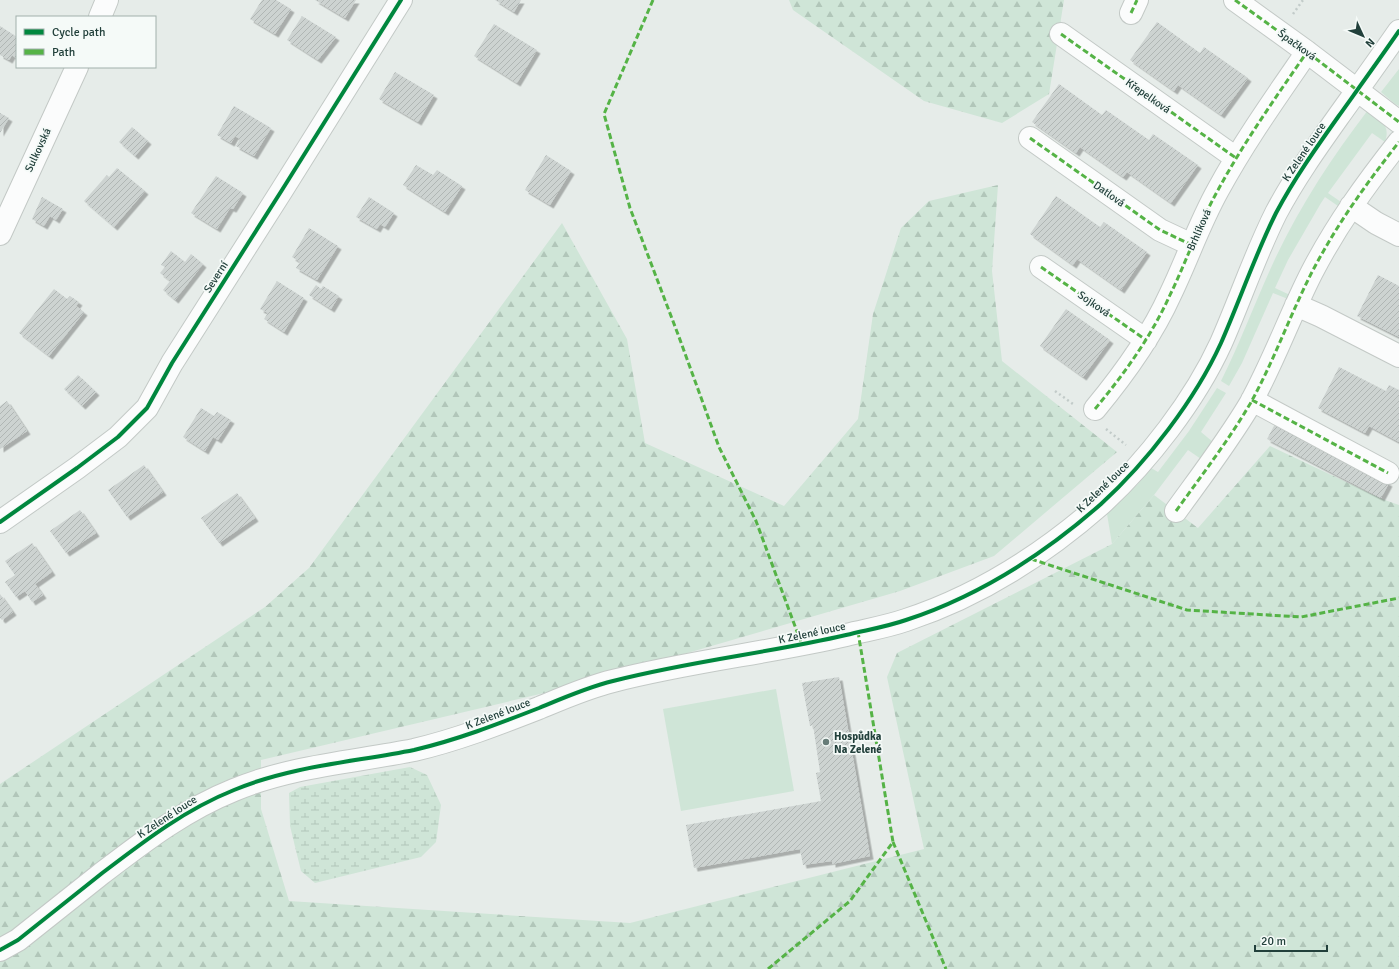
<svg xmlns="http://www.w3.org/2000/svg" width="1399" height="969" font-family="Signika,sans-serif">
  <defs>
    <pattern id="forest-firs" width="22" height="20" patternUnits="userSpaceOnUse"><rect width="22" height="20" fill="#cfe5d7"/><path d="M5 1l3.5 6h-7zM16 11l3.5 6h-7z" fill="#b1c6b9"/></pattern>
    <pattern id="wetland-marsh" width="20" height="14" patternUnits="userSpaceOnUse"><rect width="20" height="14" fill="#cfe5d7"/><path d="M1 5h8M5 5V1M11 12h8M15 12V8" fill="none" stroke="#b1c6b9"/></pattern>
    <pattern id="building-hatch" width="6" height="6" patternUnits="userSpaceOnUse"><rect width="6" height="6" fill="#cdd3d1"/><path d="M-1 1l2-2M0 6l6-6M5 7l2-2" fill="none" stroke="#b0b6b4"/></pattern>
    <filter id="shadow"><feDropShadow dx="3.5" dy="3.5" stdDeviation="0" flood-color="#0004"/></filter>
  </defs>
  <rect width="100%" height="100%" fill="#e6ece9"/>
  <path fill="#cfe5d7" d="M1399,69v37l-4,-2 -14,-12z
    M1368,110c12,10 23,14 17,32l-13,-9 -44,60 13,9 -3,4 -13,-9 -4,6 -33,57 -13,28 15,7 -2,4 -15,-6 -31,70 -13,23 -8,-5c20,-40 35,-81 54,-122 25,-53 57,-102 93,-149z
    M1217,388l9,5 -25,39 12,10 -12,17 -13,-9 -34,45 -42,49 -5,-30 31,-30 13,-16 7,4 31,-41z
    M776,689l18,102 -113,20 -18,-102z"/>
  <path fill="url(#forest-firs)" d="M789,0h275l-15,94 -47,29 -78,-22 -131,-91z
    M998,185l-6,86 10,90 115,91 -123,104 -94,35 -326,95 -313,74v49l28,92 341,22 294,-74 -37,-172 10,-24 215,-109 42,-49 44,33 72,-82 112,53 17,6v464h-1399v-185l265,-177 44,-39 253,-345 65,116 18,104 139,63 74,-87 15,-105 28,-86 28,-27z"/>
  <path fill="url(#wetland-marsh)" d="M410,767l17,8 14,30 -5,37 -15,15 -106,26 -14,-12 -11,-45 -1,-33 11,-6z"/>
  <path fill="url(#building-hatch)" filter="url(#shadow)" d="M262,0h14l15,9 -16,25 -25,-15z
    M315,0h41l-11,18z
    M495,0h26l-7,12z
    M302,16l34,21 -18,23 -31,-20z
    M1157,22l43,31 4,-6 44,31 -27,37 -43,-30 -4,6 -44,-31z
    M494,24l43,26 -20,33 -43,-27z
    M0,26l17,11v22l-5,-4 -3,5 -9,-5z
    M395,72l39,23 -16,27 -39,-23z
    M1059,84l43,31 4,-5 43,30 4,-6 45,31 -27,38 -44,-31 -4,5 -43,-30 -4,6 -44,-31z
    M234,106l37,22 -17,28 -18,-10 4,-7 -5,-3 -4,7 -14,-8z
    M0,113l9,5 -9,15z
    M132,127l16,14 -13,15 -16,-14z
    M546,155l25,16 -21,34 -25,-15z
    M416,165l17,10 4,-5 25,16 -17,26 -42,-27z
    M117,168l28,23 -31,36 -30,-26 23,-26 2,2z
    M216,176l27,17 -10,16 -3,-1 -13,21 -26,-16z
    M1056,196l44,31 4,-5 43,30 -26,38 -44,-31 -4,6 -43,-31z
    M42,197l21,12 -7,11 -6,-4 -6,10 -12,-7z
    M369,197l25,16 -9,14 -5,-3 -3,5 -21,-12z
    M309,228l29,18 -21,34 -21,-12 4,-6 -8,-5z
    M171,251l14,11 6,-8 12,10 -28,36 -12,-10 7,-9 -10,-8 5,-6 -4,-2z
    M1378,275l21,11v51l-42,-21z
    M277,281l27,17 -20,34 -20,-13 4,-6 -8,-4z
    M316,285l5,4 2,-3 16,10 -8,13 -22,-14z
    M54,289l13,10 3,-3 9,6 -3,4 8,6 -35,44 -30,-23z
    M1066,309l44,31 -27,37 -43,-31z
    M1339,367l47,24 3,-6 10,5v52l-30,-16 -4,7 -47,-25z
    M78,375l18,17 -14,14 -18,-17z
    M7,401l20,30 -27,18v-43z
    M201,408l13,8 3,-4 14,8 -13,20 -5,-3 -8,14 -22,-14z
    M1275,424l114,59 -8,15 -114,-59z
    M144,465l19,27 -36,25 -19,-27z
    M237,493l18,25 -36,25 -18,-25z
    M80,510l16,23 -30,20 -16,-22z
    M32,543l20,29 -17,12 8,11 -11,7 -7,-11 -9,6 -11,-15 10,-7 -10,-14z
    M0,594l13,18 -11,8 -2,-2z
    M839,677l31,179 -38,8v-3l-29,4 -3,-16 -106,19 -8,-43 135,-24 -5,-28 4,-1 -7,-47 -3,1 -8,-43z"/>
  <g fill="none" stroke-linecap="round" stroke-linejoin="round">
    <defs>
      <path id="minor" d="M1235,0l72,52 92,70
        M1131,13l6,-13
        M100,17l7,-17
        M1061,34l175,124
        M1030,138l130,92 32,15
        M1351,206l25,17 23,12
        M0,234l77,-167
        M1041,267l105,73
        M1296,305l25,11 78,40
        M1252,400l136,73
        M1095,409c29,-35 56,-72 75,-114 17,-35 29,-71 48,-105 26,-48 58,-93 89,-138
        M1176,511c26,-36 52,-70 74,-107 24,-43 40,-89 62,-132 25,-48 54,-88 87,-130
        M0,522l77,-54 41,-31 29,-29 25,-45 110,-173 119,-190
        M0,950l18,-10c28,-22 55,-44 83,-66 42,-32 83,-64 133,-84 57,-24 120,-28 180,-40 43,-10 84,-26 125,-42 24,-10 49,-21 74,-27 77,-20 156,-28 233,-46 20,-5 40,-8 60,-15 73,-24 137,-65 195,-116 46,-42 94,-104 120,-161 19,-43 34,-88 55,-130 18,-34 40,-65 62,-96 20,-28 41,-57 61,-86"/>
    </defs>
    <use href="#minor" stroke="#c3c9c6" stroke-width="24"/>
    <path stroke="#c2cbc9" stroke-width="2.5" stroke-dasharray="2 3" stroke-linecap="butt" d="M1293,14l10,-14
      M1055,391l18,13
      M1106,429l20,16"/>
    <use href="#minor" stroke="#fbfcfc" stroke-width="22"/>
    <path stroke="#55b346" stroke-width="3" stroke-dasharray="6 3" stroke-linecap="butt" d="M653,0l-49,114 26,94 49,129 40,110 37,74 46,124
      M1235,0l72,52 92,70
      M1131,13l6,-13
      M1061,34l175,124
      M1030,138l130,92 32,15
      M1041,267l105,73
      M1252,400l136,73
      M1095,409c29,-35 56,-72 75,-114 17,-35 29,-71 48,-105 26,-48 58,-93 89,-138
      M1176,511c26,-36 52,-70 74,-107 24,-43 40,-89 62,-132 25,-48 54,-88 87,-130
      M1031,559l156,51 114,7 98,-19
      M893,842l53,127
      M768,969l82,-68 43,-59 -35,-210"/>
    <defs>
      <path id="cycleway" d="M0,522l77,-54 41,-31 29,-29 25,-45 110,-173 119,-190
        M0,950l18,-10c28,-22 55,-44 83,-66 42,-32 83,-64 133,-84 57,-24 120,-28 180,-40 43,-10 84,-26 125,-42 24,-10 49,-21 74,-27 77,-20 156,-28 233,-46 20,-5 40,-8 60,-15 73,-24 137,-65 195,-116 46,-42 94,-104 120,-161 19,-43 34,-88 55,-130 18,-34 40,-65 62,-96 20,-28 41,-57 61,-86"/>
    </defs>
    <use href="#cycleway" stroke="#f5faf8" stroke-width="6"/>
    <use href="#cycleway" stroke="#00873e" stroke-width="4"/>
  </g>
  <circle fill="#677c78" stroke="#f5faf8" stroke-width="1.5" cx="826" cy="742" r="4"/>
  <g text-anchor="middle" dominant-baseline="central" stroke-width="3.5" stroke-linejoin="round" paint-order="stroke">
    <g font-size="11" fill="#22403b" stroke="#f5faf8">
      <text transform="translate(1297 45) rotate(36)">Špačková</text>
      <text transform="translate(1148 96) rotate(35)">Křepelková</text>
      <text transform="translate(38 150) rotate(-65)">Sulkovská</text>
      <text transform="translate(1304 152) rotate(-56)">K Zelené louce</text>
      <text transform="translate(1109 194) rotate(35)">Datlová</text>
      <text transform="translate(1199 230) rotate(-66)">Brhlíková</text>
      <text transform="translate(216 277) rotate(-57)">Severní</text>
      <text transform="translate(1094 304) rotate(35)">Sojková</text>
      <text transform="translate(1103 487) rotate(-44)">K Zelené louce</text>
      <text transform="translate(812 633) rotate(-12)">K Zelené louce</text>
      <text transform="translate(498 714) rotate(-21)">K Zelené louce</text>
      <text transform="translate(167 817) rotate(-33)">K Zelené louce</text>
    </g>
    <g font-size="11" font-weight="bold" fill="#22403b" stroke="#f5faf8" text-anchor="start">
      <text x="834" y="736">Hospůdka<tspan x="834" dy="13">Na Zelené</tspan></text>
    </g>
  </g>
  <rect x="16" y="16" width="140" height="52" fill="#f5faf8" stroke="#a1b0ac"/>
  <rect x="24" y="29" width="20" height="6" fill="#00873e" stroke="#a1b0ac"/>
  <text x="52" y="36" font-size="12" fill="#22403b">Cycle path</text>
  <rect x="24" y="49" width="20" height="6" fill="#55b346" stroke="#a1b0ac"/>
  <text x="52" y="56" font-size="12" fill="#22403b">Path</text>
  <g transform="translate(1363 36) rotate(134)" stroke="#f5faf8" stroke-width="3" paint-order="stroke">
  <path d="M0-3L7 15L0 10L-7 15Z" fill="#22403b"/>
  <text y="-6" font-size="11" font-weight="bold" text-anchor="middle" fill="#22403b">N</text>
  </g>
  <path d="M1255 945v6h72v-6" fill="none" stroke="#22403b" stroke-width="2"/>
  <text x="1261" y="945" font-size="12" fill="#22403b" stroke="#f5faf8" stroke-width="3" paint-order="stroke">20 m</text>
</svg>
